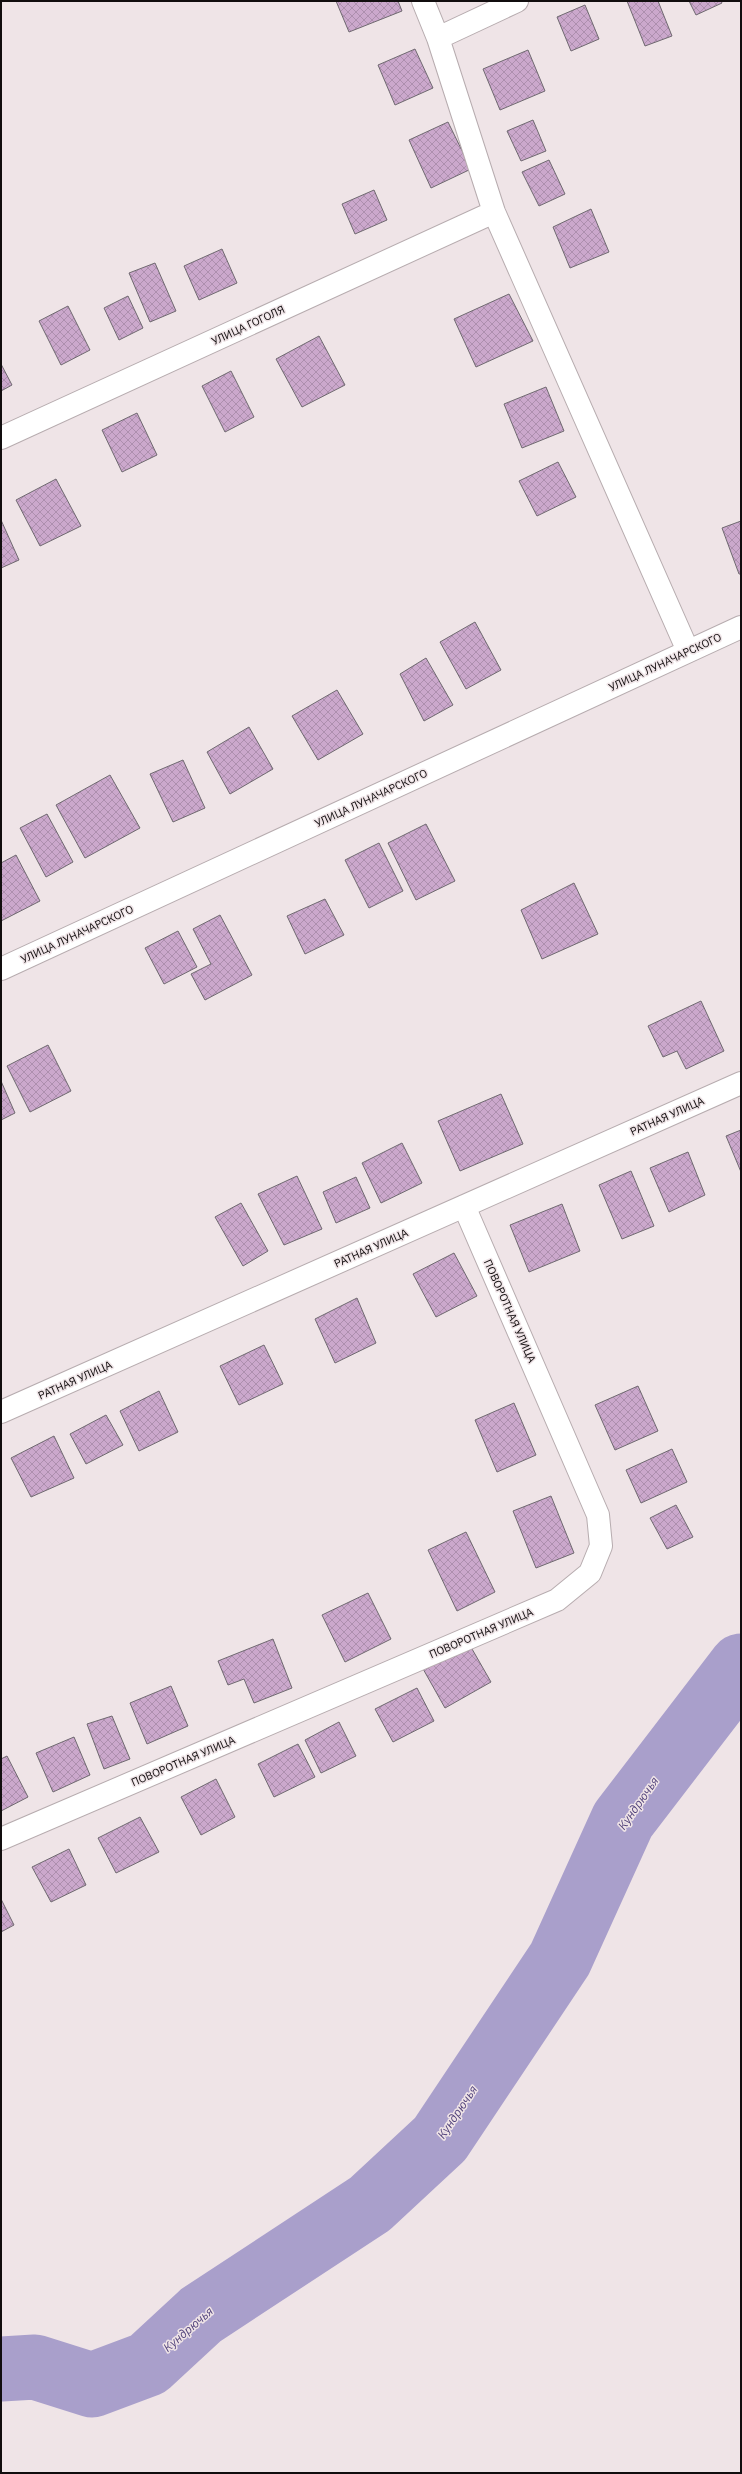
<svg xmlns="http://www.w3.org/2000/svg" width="742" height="2474" font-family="'IBM Plex Sans',sans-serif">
  <defs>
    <pattern id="building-cross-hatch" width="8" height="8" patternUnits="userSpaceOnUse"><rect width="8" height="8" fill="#cba8cc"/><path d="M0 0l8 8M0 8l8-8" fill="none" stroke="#ad8fae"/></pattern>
  </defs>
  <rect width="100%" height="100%" fill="#efe4e7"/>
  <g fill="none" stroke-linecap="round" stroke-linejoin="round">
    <path stroke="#a99fcb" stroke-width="65" d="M1,2369l34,-2 57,18 56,-21 53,-49 169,-111 70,-65 120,-180 63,-139 118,-154"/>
  </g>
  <path fill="url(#building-cross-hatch)" stroke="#6f6970" d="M336,1h62l4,10 -53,21z
    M627,1h31l14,35 -27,10z
    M689,1h32l1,2 -26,12z
    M585,5l14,34 -28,12 -14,-34z
    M415,49l18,39 -38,17 -17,-40z
    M528,50l17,41 -45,19 -17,-41z
    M533,120l13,31 -25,10 -14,-30z
    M448,122l23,47 -40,19 -22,-48z
    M549,160l16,34 -26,12 -17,-34z
    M374,190l13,30 -32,14 -13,-30z
    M591,209l18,43 -39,16 -17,-41z
    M222,249l15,34 -38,17 -15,-34z
    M155,263l21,48 -26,11 -21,-49z
    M509,294l24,47 -57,26 -22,-48z
    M128,296l15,32 -24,12 -15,-32z
    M68,306l22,44 -29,15 -22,-44z
    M319,336l26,49 -43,22 -26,-48z
    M1,364l11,21 -11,6z
    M231,371l23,46 -29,15 -23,-46z
    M546,387l18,44 -42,17 -18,-44z
    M137,413l20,42 -35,17 -20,-42z
    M558,462l18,35 -39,19 -18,-35z
    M56,479l25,47 -41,20 -24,-46z
    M1,520l18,40 -18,8z
    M741,521v53h-2l-17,-46z
    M475,622l26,48 -35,19 -26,-47z
    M426,658l27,47 -29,16 -24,-47z
    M337,690l26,44 -45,26 -26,-44z
    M249,727l24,42 -43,25 -23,-42z
    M183,760l22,48 -32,14 -23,-48z
    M110,775l30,53 -55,30 -29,-53z
    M47,814l26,48 -27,15 -26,-49z
    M426,824l29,57 -39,19 -28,-57z
    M379,843l24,48 -34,17 -24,-48z
    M16,855l24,46 -39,20v-58z
    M574,883l24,51 -56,25 -21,-49z
    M325,899l19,36 -39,19 -18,-38z
    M220,915l32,60 -47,25 -14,-26 20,-10 -18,-35z
    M178,931l19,36 -33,17 -19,-36z
    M701,1001l23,50 -38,18 -9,-18 -14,6 -15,-31z
    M48,1045l23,46 -41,21 -23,-46z
    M1,1081l14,32 -14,7z
    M501,1094l22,50 -63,27 -22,-50z
    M741,1130v42l-15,-36z
    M402,1143l20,40 -41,20 -19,-40z
    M688,1152l17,43 -36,17 -19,-44z
    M631,1171l23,55 -32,13 -23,-54z
    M297,1176l25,53 -38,16 -26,-51z
    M356,1177l14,31 -34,15 -13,-31z
    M241,1203l27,48 -25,15 -28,-49z
    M562,1204l18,47 -51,21 -19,-47z
    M454,1253l23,43 -41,21 -23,-43z
    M357,1298l19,45 -41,20 -20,-44z
    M264,1345l19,39 -44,21 -19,-39z
    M638,1386l20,45 -43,19 -20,-45z
    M159,1391l19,41 -39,19 -19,-40z
    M514,1403l22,52 -39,17 -22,-52z
    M106,1415l17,30 -37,19 -16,-30z
    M54,1436l20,42 -43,19 -20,-39z
    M672,1449l15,33 -46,21 -15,-33z
    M551,1496l23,57 -38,15 -23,-57z
    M676,1505l17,32 -26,12 -17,-31z
    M466,1532l29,60 -38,19 -29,-61z
    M368,1593l23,46 -46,23 -23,-47z
    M273,1639l19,49 -38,15 -10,-24 -16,6 -10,-24z
    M468,1642l23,40 -46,26 -23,-41z
    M171,1686l17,40 -41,18 -17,-41z
    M417,1688l17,33 -41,21 -18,-33z
    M112,1716l18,43 -26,10 -17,-45z
    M339,1722l17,34 -35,17 -16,-33z
    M74,1737l16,38 -37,17 -17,-39z
    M298,1744l17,33 -41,20 -16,-33z
    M7,1756l21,41 -27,14v-52z
    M216,1779l19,38 -34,18 -20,-38z
    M140,1817l19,35 -43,21 -18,-35z
    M69,1849l17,36 -35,17 -19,-35z
    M1,1899l13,26 -13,7z"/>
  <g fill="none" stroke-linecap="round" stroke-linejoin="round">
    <defs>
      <path id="minor" d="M423,1l15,37 56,174 194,439
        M438,38l79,-37
        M1,438l493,-226
        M1,969l740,-342
        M1,1412l740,-329
        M1,1839l556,-239 33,-27 11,-27 -3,-31 -134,-309"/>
    </defs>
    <use href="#minor" stroke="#b7acaf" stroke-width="24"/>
    <use href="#minor" stroke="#fff" stroke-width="22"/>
  </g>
  <g text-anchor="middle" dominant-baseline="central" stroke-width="3" stroke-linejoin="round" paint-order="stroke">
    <g font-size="11" fill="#110d0e" stroke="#efe4e7">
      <text transform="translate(248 325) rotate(-25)">УЛИЦА ГОГОЛЯ</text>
      <text transform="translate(665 662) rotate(-25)">УЛИЦА ЛУНАЧАРСКОГО</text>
      <text transform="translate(371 798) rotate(-25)">УЛИЦА ЛУНАЧАРСКОГО</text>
      <text transform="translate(77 934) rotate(-25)">УЛИЦА ЛУНАЧАРСКОГО</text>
      <text transform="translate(667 1116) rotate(-24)">РАТНАЯ УЛИЦА</text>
      <text transform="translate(371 1248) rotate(-24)">РАТНАЯ УЛИЦА</text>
      <text transform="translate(510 1311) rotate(66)">ПОВОРОТНАЯ УЛИЦА</text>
      <text transform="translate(75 1380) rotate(-24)">РАТНАЯ УЛИЦА</text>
      <text transform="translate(481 1633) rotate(-23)">ПОВОРОТНАЯ УЛИЦА</text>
      <text transform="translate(183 1761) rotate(-23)">ПОВОРОТНАЯ УЛИЦА</text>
    </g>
    <g font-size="12" font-style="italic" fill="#51427b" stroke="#efe4e7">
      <text transform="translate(638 1803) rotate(-55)">Кундрючья</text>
      <text transform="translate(457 2112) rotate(-56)">Кундрючья</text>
      <text transform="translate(188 2329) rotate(-41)">Кундрючья</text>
    </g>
  </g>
  <rect width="742" height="2474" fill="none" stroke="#110d0e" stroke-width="4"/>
</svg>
